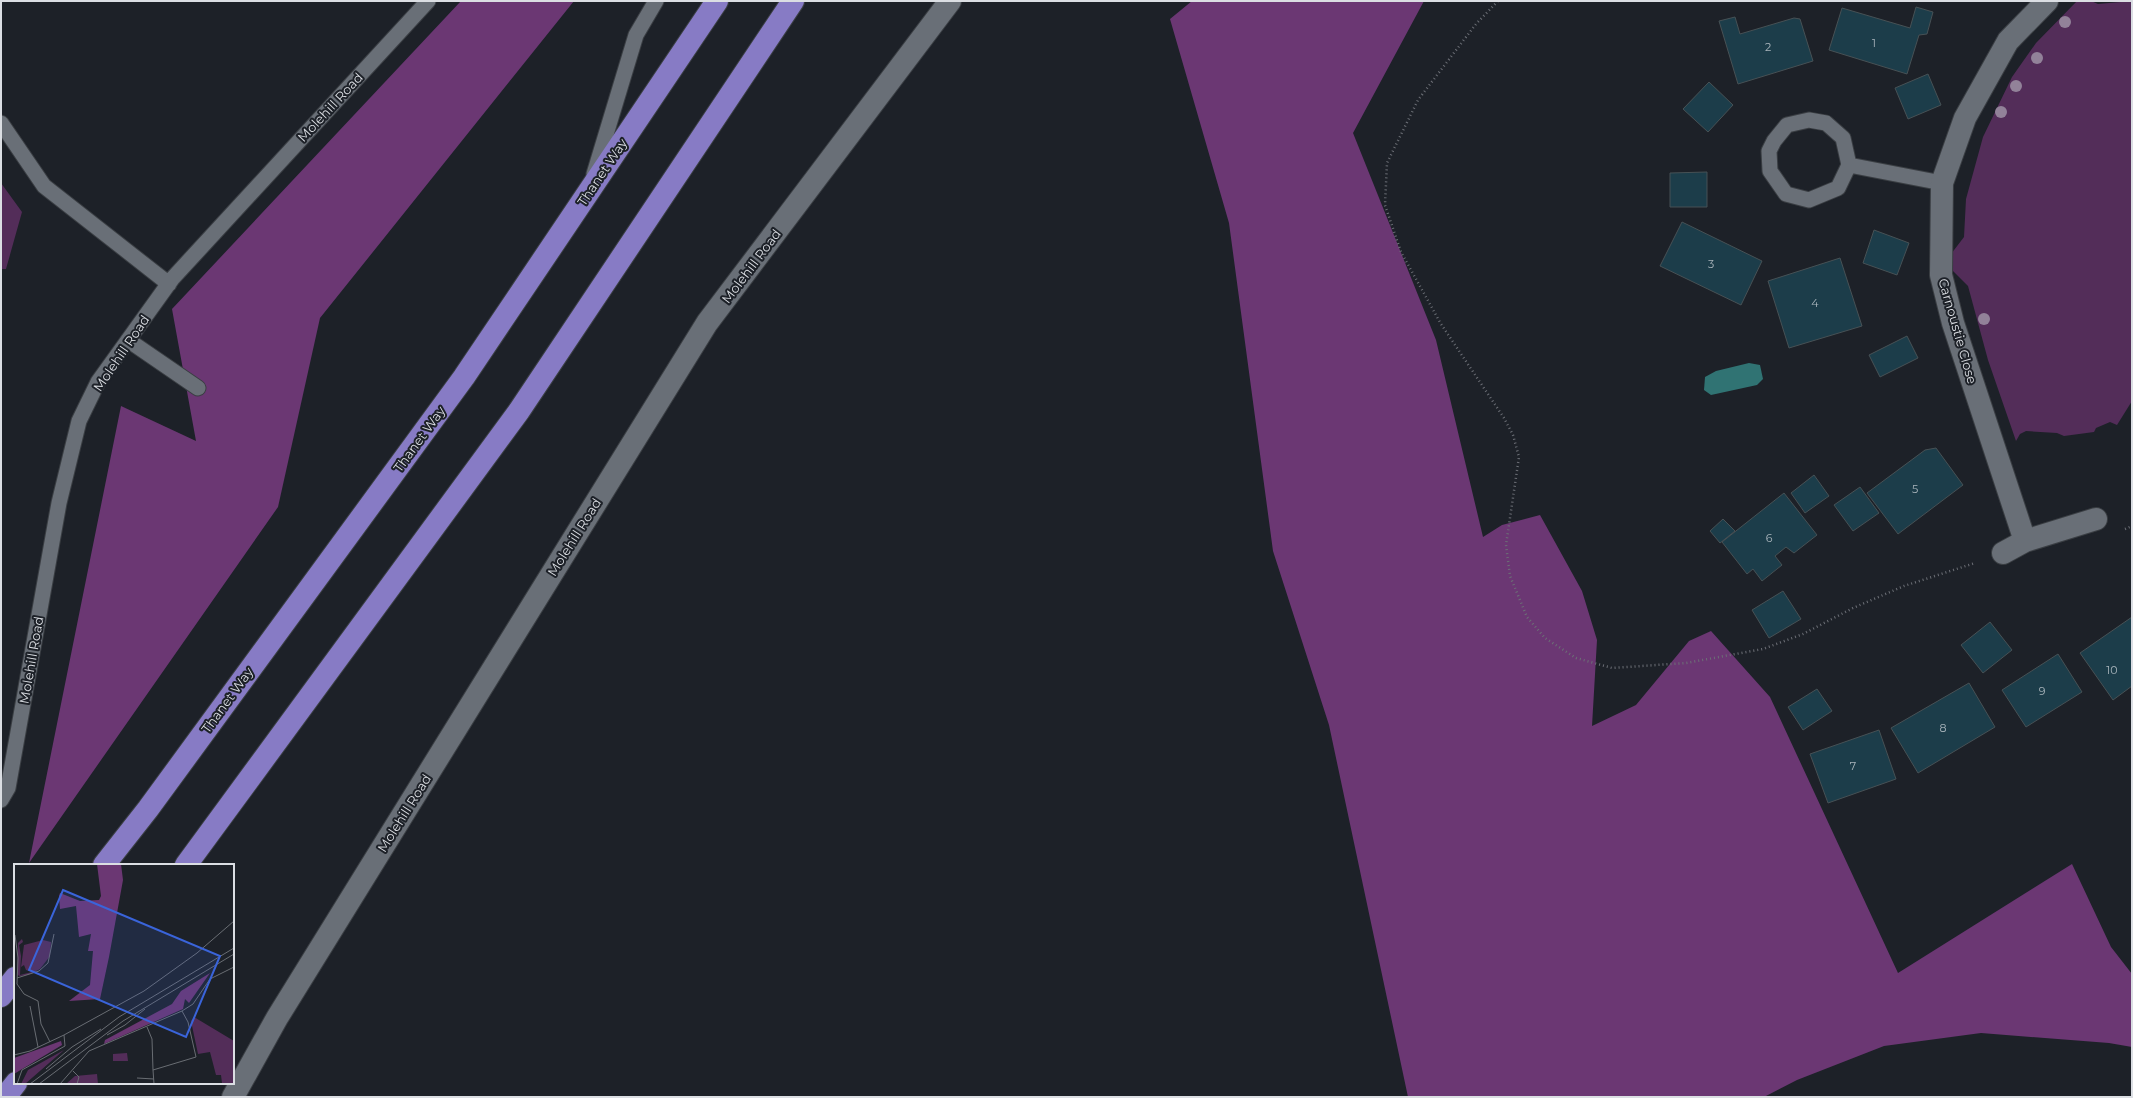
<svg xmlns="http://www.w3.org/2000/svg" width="2133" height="1098" font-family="Montserrat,sans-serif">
  <rect width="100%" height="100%" fill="#1d2128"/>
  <path fill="#532d59" d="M2077,1h14l7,3 34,-3v400l-15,24 -7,-3 -14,6 -2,4 -30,4 -7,-3 -31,-2 -6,3 -4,7 -28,-81 -20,-74 -16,-16 -1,-16 13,-17 2,-38 17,-62 29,-60 24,-34z
    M1,183l21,29 -16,57h-5z"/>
  <path fill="#6b3773" d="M461,1h113l-254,317 -42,189 -249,356 92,-457 75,35 -24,-132z
    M1192,1h232l-71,132 83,207 47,197 19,-12 38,-10 42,76 15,49 -5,86 44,-21 53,-64 22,-10 59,66 128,276 174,-109 39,83 21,27v73l-23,-4 -128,-10 -97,13 -87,34 -33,17h-356l-79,-372 -56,-174 -44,-328 -59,-204z"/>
  <path fill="#307373" d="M1749,363l11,2 3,14 -6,6 -46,10 -7,-5 1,-13 11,-6z"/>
  <path fill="#1c3d4a" stroke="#475155" d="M1916,7l17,5 -6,22 -8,1 -12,39 -78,-24 13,-42 68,20z
    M1735,17l5,17 54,-16 6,1 13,42 -75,23 -19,-63z
    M1928,74l13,31 -33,14 -13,-31z
    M1709,82l24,23 -25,27 -25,-23z
    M1707,172v35h-37v-34z
    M1682,222l80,39 -21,44 -81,-39z
    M1874,230l35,13 -12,32 -34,-12z
    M1840,258l22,68 -73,22 -21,-67z
    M1907,336l11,22 -38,19 -11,-22z
    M1936,448l27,37 -65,49 -31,-41 58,-43z
    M1814,475l15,21 -24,17 -14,-20z
    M1860,487l19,26 -26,18 -19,-26z
    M1784,493l33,42 -23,18 -8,-6 -11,9 7,9 -20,16 -9,-12 -6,5 -25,-32z
    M1723,519l12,12 -15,12 -10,-12z
    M1783,591l18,28 -32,19 -17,-28z
    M2132,617v69l-19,14 -33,-47z
    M1990,622l22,28 -29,23 -22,-28z
    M2058,654l24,38 -56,35 -24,-37z
    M1969,683l26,44 -77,46 -27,-45z
    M1817,689l15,22 -29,19 -15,-23z
    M1879,730l17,49 -68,24 -18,-49z"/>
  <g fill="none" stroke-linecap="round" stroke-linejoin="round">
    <defs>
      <path id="lane" d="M1809,120l17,3 17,15 6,27 -11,23 -29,12 -23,-6 -16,-23 -1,-20 5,-10 13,-16z
        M1,123l43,63 125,98
        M1849,165l93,18
        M594,174l42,-139 20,-34
        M128,340l70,48
        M1,800l7,-12 51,-285 20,-82 19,-39 74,-103 256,-278"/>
      <path id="street" d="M2025,541l-72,-218 -12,-48 1,-92 23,-65 43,-77 39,-40
        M2003,553l22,-12 71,-22
        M233,1097l44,-79 430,-695 243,-322"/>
      <path id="highway" d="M104,865l44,-56 316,-432 253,-376
        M186,865l333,-454 274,-410
        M1,996l14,-18
        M5,1097l11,-14"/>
    </defs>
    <use href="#lane" stroke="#3a3e43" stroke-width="17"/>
    <use href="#street" stroke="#3a3e43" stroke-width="24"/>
    <use href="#highway" stroke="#3a3e43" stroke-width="24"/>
    <path stroke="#6c6f76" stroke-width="2.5" stroke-dasharray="1 3" stroke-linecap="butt" d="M1498,1l-22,23 -58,76 -31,63 -2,42 16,47 40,72 63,94 9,17 6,22 -13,88 4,31 17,41 18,21 31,20 36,10 74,-5 77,-14 40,-15 50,-26 51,-22 71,-23
      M2125,529l7,-3"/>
    <use href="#lane" stroke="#696f77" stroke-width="15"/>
    <use href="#street" stroke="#696f77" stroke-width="22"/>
    <use href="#highway" stroke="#877bc5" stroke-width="22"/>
  </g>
  <g fill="#928299">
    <circle cx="2065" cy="22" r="6"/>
    <circle cx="2037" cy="58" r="6"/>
    <circle cx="2016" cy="86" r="6"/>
    <circle cx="2001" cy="112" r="6"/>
    <circle cx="1984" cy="319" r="6"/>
  </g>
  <g text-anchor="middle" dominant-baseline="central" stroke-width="4" stroke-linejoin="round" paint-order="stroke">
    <g font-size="11" fill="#abb6bd">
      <text x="1874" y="43">1</text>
      <text x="1768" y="47">2</text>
      <text x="1711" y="264">3</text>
      <text x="1815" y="303">4</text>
      <text x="1915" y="489">5</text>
      <text x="1769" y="538">6</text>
      <text x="2112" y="670">10</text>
      <text x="2042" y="691">9</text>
      <text x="1943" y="728">8</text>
      <text x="1853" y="766">7</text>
    </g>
    <g font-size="13" fill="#dbdee3" stroke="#1d2128">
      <text transform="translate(330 107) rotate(-47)">Molehill Road</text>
      <text transform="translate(602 172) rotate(-56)">Thanet Way</text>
      <text transform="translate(751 266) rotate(-53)">Molehill Road</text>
      <text transform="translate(1958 331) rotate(74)">Carnoustie Close</text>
      <text transform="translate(121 353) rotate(-56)">Molehill Road</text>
      <text transform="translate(419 439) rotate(-54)">Thanet Way</text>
      <text transform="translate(574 537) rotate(-58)">Molehill Road</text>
      <text transform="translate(31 660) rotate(-80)">Molehill Road</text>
      <text transform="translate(227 700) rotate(-54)">Thanet Way</text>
      <text transform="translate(404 813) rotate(-58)">Molehill Road</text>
    </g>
  </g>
  <g transform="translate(14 864)">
    <rect width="220" height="220" fill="#1d2128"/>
    <path d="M8,75l1,3 -4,3 2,11 -1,19 12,-3 -6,-2 -2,-5 -3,2 3,-22 19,-5 8,2 -1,14 -10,13 -12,6 -9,1 -2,-2 1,-31zM180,153l40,24v43l-12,-1 -1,-8h-5l-6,-23 -12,2 -7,-33zM50,186l-39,34h-4l7,-14zM113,189l1,8h-15v-7zM83,210l1,10h-32l9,-8z" fill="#532d59"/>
    <path d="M83,0h24l2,16 -14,77 -9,42 -31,2 21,-16 3,-34h-5l3,-17 -12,3 -3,-31 -16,3 -1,-13 1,-3 20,8 19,-1 2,-4zM196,109l-21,30 -4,-4 -2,10 -79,35 1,-4 67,-36 9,-13zM47,177l1,4 -48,29v-16z" fill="#6b3773"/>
    <path fill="none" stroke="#696d73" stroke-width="1" d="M1,71l3,23 -1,26 7,10 14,7 3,23 9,18M3,114l22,-7 9,-8 6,-29M16,142l8,41M133,163l5,12 1,31 43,-13 -8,-35 -6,-11M93,171l18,-10 20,-16M0,191l16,-4 34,-16 80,-44 53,-38 37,-32M32,205l26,-22 29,-18M139,206l1,14M59,207l6,6 -2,7M123,214l17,1M3,220l5,-14 43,-24 -1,-11M16,220l89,-67 115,-69M25,220l84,-63 111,-67M46,220l29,-33 93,-40 11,-7 17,-25 24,-12"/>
    <path fill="#3a64da" fill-opacity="0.15" stroke="#3a64da" stroke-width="2" d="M49,26l157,66 -34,81 -157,-67z"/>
    <rect width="220" height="220" fill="none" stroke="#dbdee3" stroke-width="2"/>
  </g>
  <rect width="2133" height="1098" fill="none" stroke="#dbdee3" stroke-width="4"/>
</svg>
